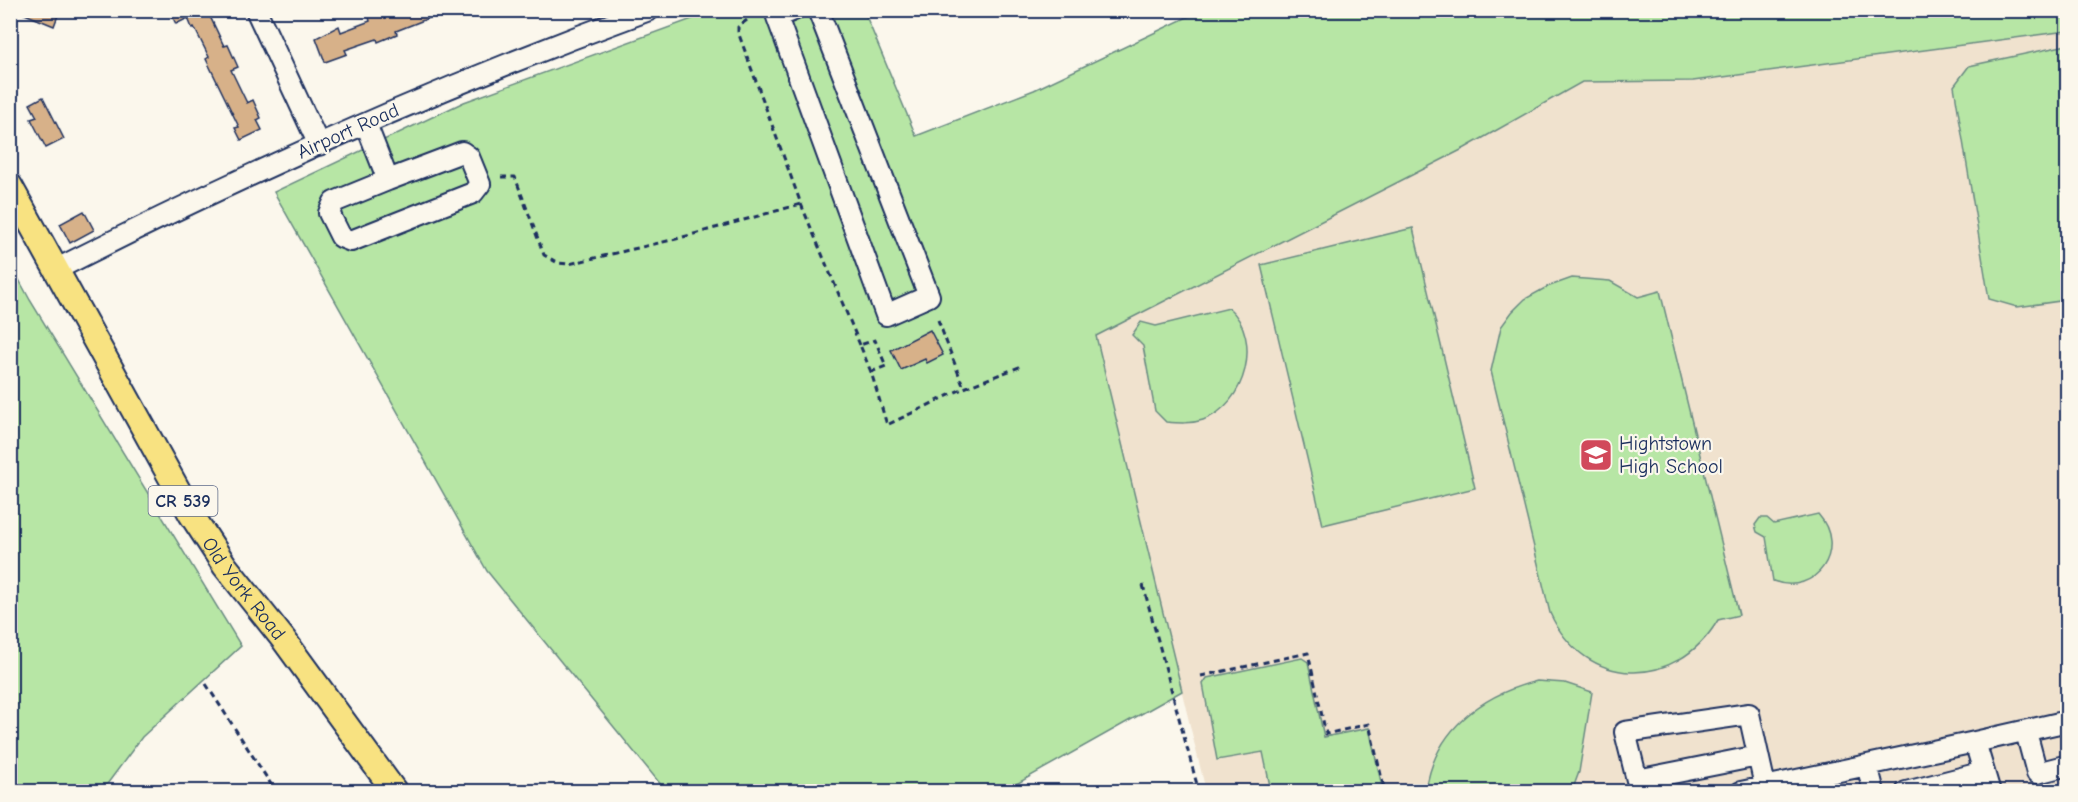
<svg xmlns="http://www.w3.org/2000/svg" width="2078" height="802" font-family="'Comic Neue',sans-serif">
  <rect width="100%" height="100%" fill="#fbf7ec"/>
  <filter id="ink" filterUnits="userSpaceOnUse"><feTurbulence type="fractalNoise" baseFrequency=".0167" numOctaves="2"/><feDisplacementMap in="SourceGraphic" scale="12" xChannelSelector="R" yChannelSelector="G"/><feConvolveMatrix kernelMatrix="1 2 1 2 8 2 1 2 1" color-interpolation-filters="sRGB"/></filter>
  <g filter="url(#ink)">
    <path fill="#f0e2ce" d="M2067,31v760h-861l-111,-455 370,-188 117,-66 111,-1z"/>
    <path fill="#b7e6a5" stroke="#698a82" stroke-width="1.5" d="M714,11h150l52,125 118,-46 166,-79h867v20l-374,50 -111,1 -117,66 -369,188 86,355 -178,100h-338l-179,-220 -213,-379 190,-90z
      M2067,45v255l-50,7 -28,-8 -35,-213 15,-20z
      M1413,228l62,260 -152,37 -62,-260z
      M10,263l20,37 211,346 -99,91 -40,54h-91z
      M1572,278l38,3 28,16 22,-6 79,324 -21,5c-42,71 -133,70 -168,-7l-59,-242 10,-44 11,-15 13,-13 22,-12z
      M1229,308c34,30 17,97 -26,112 -12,4 -25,3 -37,2l-11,-11 -12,-65 -11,-11 9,-13 15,4z
      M1818,514c31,35 -2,83 -45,67l-7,-44 -9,-5 -2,-7 5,-7h7l7,6z
      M1302,658l6,4 16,75 45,-9 14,63h-112l-8,-39 -46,8 -14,-76 4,-6z
      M1537,681l28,2 27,9 -13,80 -7,19h-146c8,-60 55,-96 111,-110z"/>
    <path fill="#d7b189" stroke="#1b2f5e" stroke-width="1.5" d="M15,10h45l-6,16z
      M169,10h38l17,36 4,-1 10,22 -7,3 16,33 6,-3 8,18 -4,2 5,10 -21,10 -6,-12 4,-1 -33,-68 3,-2 -15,-30 -2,1 -4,-10 -12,6z
      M386,10l61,1 -51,20 1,3 -19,8 -1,-3 -32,11 2,4 -22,8 -9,-24 23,-12 2,6 29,-11 -1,-4z
      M43,97l21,42 -18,9 -15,-29 6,-2 -7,-13z
      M84,211l10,19 -24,13 -10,-19z
      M930,330l13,25 -16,8 -2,-4 -24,11 -10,-20z"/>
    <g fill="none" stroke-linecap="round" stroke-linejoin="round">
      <defs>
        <path id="minor" d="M256,10l63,135
          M794,10l-17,7 109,298 43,-19 -111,-286
          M366,124l22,56 74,-28 7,5 11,27 -7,9 -122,48 -10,-4 -12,-24 5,-11 54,-22
          M55,270c193,-98 391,-186 594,-260
          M2026,732l11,41 31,-8
          M1975,742l93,-21
          M1758,756l-121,24 -12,-48 124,-18 16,72
          M1867,765l7,27
          M1741,792l234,-50 15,50
          M1906,792l78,-20"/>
        <g id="major">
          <path id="s1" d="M10,186l181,328 34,52 59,74 111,152"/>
        </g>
      </defs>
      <use href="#minor" stroke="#1b2f5e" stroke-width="24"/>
      <use href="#major" stroke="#1b2f5e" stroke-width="28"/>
      <path stroke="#1b2f5e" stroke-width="3" stroke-dasharray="6 4.5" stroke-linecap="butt" d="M747,20l-9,7v5l63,172 59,141
        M501,177h14l29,78 14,8 11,1 107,-25 125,-35
        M938,320l26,68 58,-22
        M871,372l-11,-27 15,-5 11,26 -15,6 16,53 77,-37
        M1143,585l56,207
        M1201,676l107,-23 18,81 43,-10 16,68
        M206,684l70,108"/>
      <use href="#minor" stroke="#fbf7ec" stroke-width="20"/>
      <use href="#major" stroke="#f8e281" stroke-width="24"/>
    </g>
  </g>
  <defs>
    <symbol id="school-square" viewBox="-11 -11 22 22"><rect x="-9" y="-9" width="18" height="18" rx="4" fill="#d1495b" stroke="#fbf7ec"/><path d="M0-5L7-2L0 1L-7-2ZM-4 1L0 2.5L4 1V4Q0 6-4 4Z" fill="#fff"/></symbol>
  </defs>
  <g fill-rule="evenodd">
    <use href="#school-square" x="1577" y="436" width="38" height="38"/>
  </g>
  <g text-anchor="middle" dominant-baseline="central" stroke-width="4.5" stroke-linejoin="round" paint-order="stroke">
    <rect fill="#fbf7ec" stroke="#5e6b89" stroke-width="1.5" x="148.5" y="486" width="69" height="30" rx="4.5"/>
    <g font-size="18" font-weight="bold" fill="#1b2f5e">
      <text x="183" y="501">CR 539</text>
    </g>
    <g font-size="20" fill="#1b2f5e" stroke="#fbf7ec">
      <text transform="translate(348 131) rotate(-24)">Airport Road</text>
      <text stroke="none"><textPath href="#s1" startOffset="466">Old York Road</textPath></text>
    </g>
    <g font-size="20" fill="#1b2f5e" stroke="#fbf7ec" text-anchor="start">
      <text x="1619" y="443">Hightstown<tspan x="1619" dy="23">High School</tspan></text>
    </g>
  </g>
  <rect width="2078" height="802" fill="none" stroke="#fbf7ec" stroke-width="36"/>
  <rect x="18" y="18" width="2042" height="766" fill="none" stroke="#1b2f5e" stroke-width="2" filter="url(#ink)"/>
</svg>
